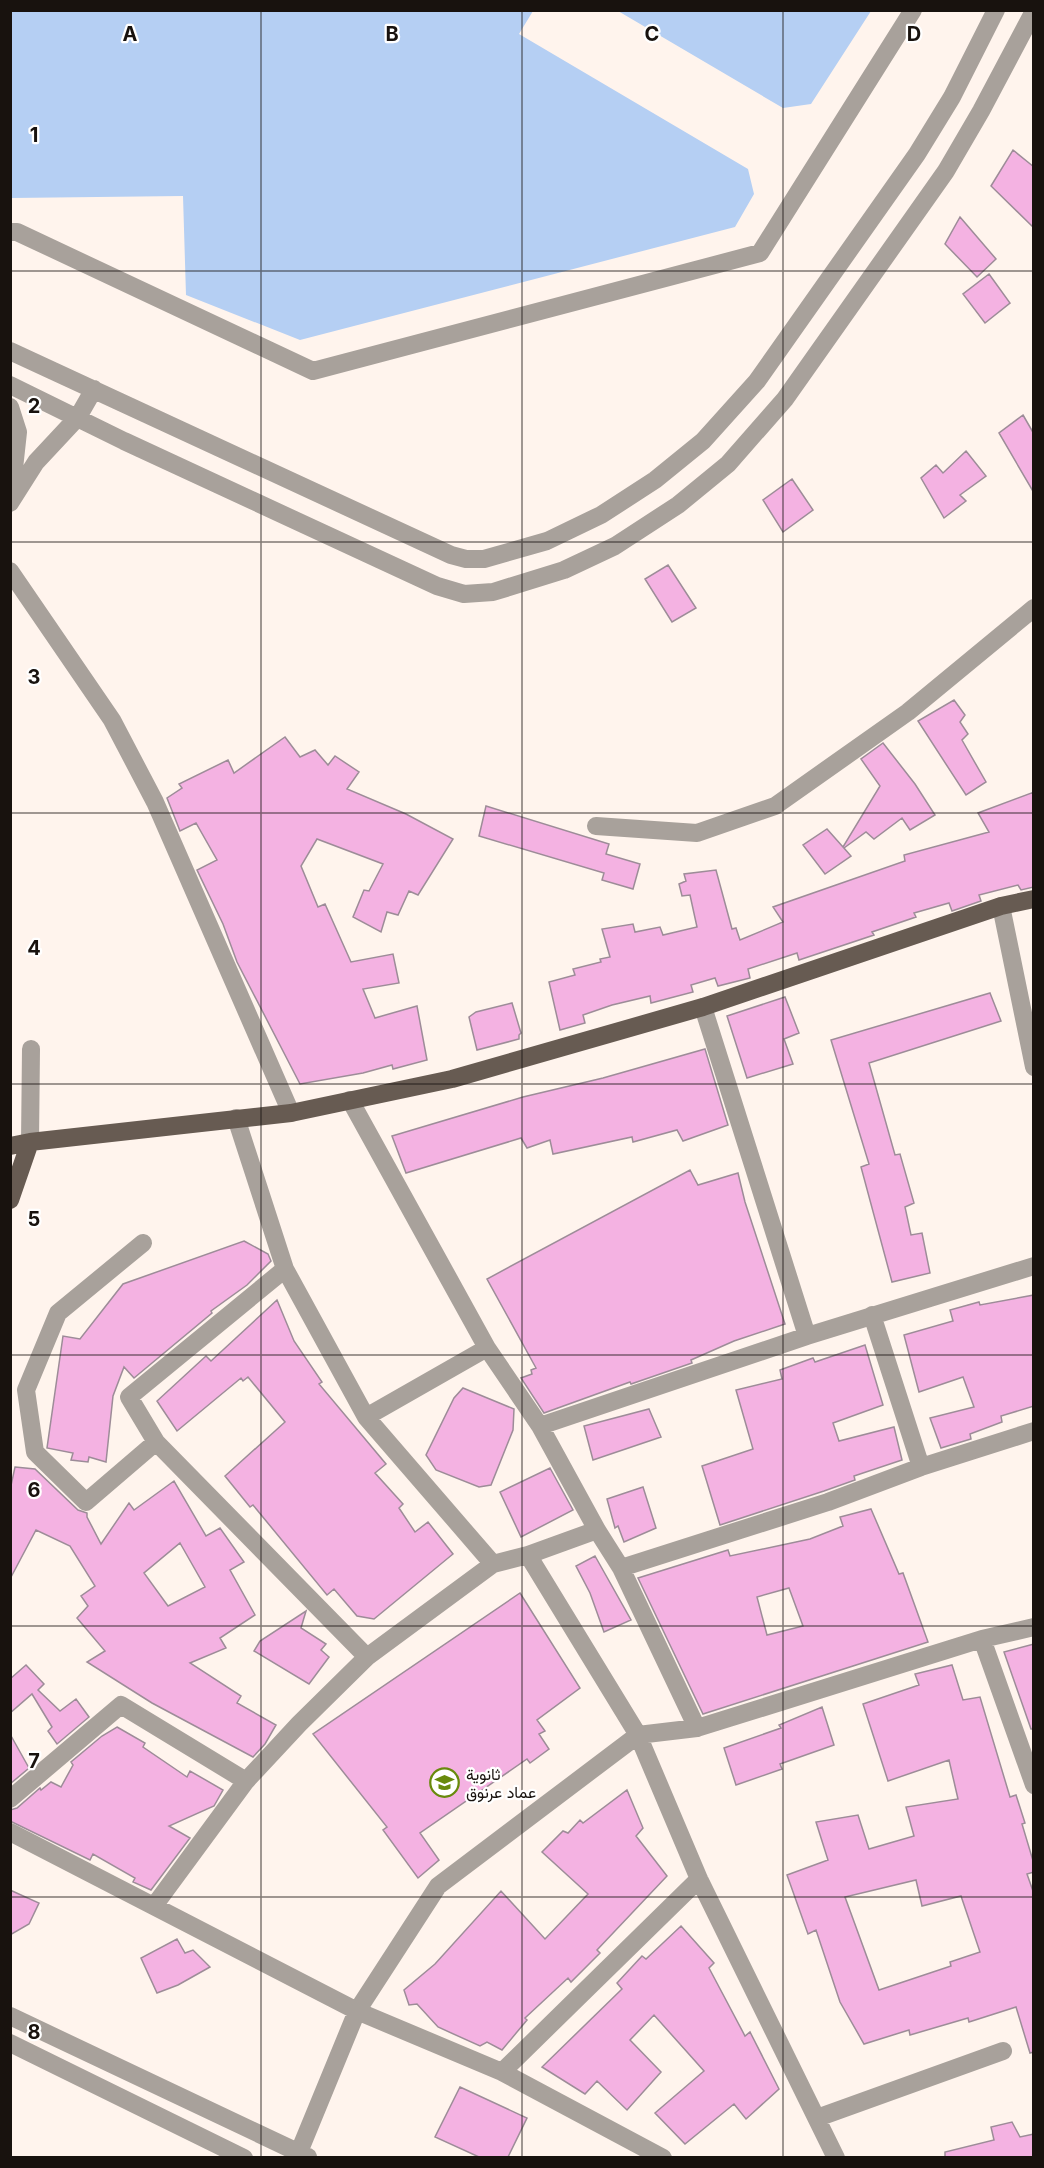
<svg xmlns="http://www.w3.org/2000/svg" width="1044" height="2168" font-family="Inter,Vazirmatn,sans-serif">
  <rect width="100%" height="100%" fill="#fff4ed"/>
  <path fill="#b5cff3" d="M10,11h523l-14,23 229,135 6,25 -19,33 -435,113 -114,-45 -3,-99 -172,2z
    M618,11l253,-1v1l-60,93 -28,4z"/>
  <path fill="#f4b2e2" stroke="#9d8c98" stroke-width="1.5" fill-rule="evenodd" d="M1013,150l21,17v61l-43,-42z
    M960,217l36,42 -19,18 -32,-33z
    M989,274l21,29 -25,20 -22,-29z
    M1023,415l11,19v59l-35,-60z
    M966,451l20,25 -26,19 6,6 -22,17 -23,-40 15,-13 7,8z
    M792,479l21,31 -30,22 -20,-32z
    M668,565l28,43 -24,14 -27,-43z
    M954,700l11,15 -5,7 8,12 -6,6 24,42 -20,13 -48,-74z
    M285,737l15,20 15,-7 13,15 7,-9 24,16 -12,17 59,25 47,25 -35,56 -9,-4 -11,24 -11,-3 -6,20 -28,-15 11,-27 5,1 14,-27 -66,-25 -16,27 17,41 7,-3 26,58 42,-8 6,29 -36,6 12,29 42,-12 10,54 -34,9 -1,-4 -29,8 -63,11 -63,-122 -14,-38 -26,-54 20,-10 -21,-37 -16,8 -13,-33 15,-10 -3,-4 49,-24 6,13z
    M883,743l32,41 20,31 -25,15 -8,-12 -28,21 -8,-7 -22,16 7,8 -26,18 -22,-29 24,-16 16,18 37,-61 -19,-27z
    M1034,792v95l-13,3 -3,-5 -39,10 2,6 -29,10 -3,-8 -35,10 2,4 -44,15 2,3 -75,25 -2,-7 -49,16 2,9 -32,8 -3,-8 -24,7 2,7 -42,11 -1,-7 -38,9 -29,10 2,8 -25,7 -11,-48 26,-7 -2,-6 28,-7 -1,-3 10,-2 -8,-28 31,-5 2,8 25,-5 3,8 34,-8 -7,-32 -8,1 -3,-12 7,-3 -2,-7 32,-4 16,59 4,-1 4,12 43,-18 -10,-15 132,-46 -1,-6 85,-23 -11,-19z
    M486,806l123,38 -3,10 34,10 -7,25 -31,-9 2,-7 -125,-37z
    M990,993l11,28 -132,42 26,92 5,-1 14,49 -9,4 6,28 11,-2 8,40 -38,9 -31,-115 8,-3 -38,-124z
    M785,997l14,36 -15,6 9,25 -46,14 -20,-62z
    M512,1003l9,30 -2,2v4l-42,11 -8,-33 7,-5z
    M705,1049l23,76 -45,16 -6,-11 -44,12 -1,-5 -79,17 -3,-14 -23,8 -6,-10 -115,35 -14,-37 131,-39 80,-19z
    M690,1170l8,15 40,-12 7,29 40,122 -51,17 -43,19 1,3 -61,21 -1,-2 -86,31 -23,-35 11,-4 -1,-4 5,-2 -49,-89z
    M244,1241l24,13 3,7 -24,24 -36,26 1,2 -78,65 -10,-11 -11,29 -7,66 -17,-5 -1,5 -17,-2 2,-7 -26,-5 16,-112 17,3 43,-55z
    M1034,1295v111l-33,10 1,6 -32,12 1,5 -30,9 -11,-30 44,-11 -11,-30 -44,15 -15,-57 49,-14 -3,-11 29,-8 1,3z
    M277,1300l17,41 28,41 -3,2 67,80 -11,9 28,31 -4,4 16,24 13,-10 25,32 -79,65 -17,-3 -23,-27 -7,6 -74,-90 -3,2 -25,-31 60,-54 -37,-45 -5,4 -2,-3 -64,53 -20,-30 49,-45 5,5z
    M865,1345l18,60 -50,18 6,18 55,-14 8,33 -48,16 1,4 -31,11 -104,34 -18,-59 51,-17 -17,-59 46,-11 -2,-9 33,-12 2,4z
    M463,1388l51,21 -1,21 -22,55 -12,2 -43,-17 -10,-15 28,-57z
    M649,1409l12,28 -68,23 -9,-34z
    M15,1467l20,2 43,41 9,3v4l14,27 28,-41 5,7 40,-29 32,55 14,-8 24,34 -14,8 25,45 -35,23 6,10 -36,15 51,33 -4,7 39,22 -11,19 -12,13 -101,-54 -65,-41 18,-11 -28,-33 11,-12 -7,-10 14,-10 -25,-40 -34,-16 -26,49v-89zM180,1543l25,44 -37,19 -24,-33z
    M550,1468l23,42 -52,27 -21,-45z
    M643,1487l13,41 -32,14 -6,-16 -3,2 -8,-29z
    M871,1509l28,65 4,-1 25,69 -225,72 -65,-136 90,-28 2,6 80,-17 33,-13 -3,-9zM789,1588l14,38 -36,9 -10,-38z
    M595,1556l36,64 -27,12 -14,-39 -14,-27z
    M520,1593l60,95 -43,32 8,11 -6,3 10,15 -19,14 -3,-4 -107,74 19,27 -21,18 -35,-48 4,-3 -74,-93z
    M306,1611l-5,17 25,16 -5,6 8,7 -20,27 -55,-33 6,-10z
    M1034,1644v85h-3l-27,-77z
    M26,1665l18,19 -6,6 22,21 16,-12 13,18 -32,27 -9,-13 4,-4 -20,-33 -22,19v-34z
    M952,1665l11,35 17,-3 30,100 6,-2 9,28 -3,1 12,40v8l-7,2 7,20v158l-4,1 -14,-46 -47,15 -1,-4 -58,17 -1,-5 -45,14 -24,-42 -24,-72 -8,4 -21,-59 41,-15 -12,-38 42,-7 11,34 45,-13 -8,-29 52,-8 -9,-39 -61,21 -25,-77 56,-19 -4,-11zM916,1880l6,26 39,-10 19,56 -30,10 1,4 -72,24 -34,-93z
    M822,1707l12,38 -54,19 2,5 -46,16 -12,-37 57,-20 -2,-3z
    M117,1727l28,16 -2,4 44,30 3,-6 33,19 -9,16 -45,20 21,12 -39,52 -18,-8 2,-4 -42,-24 -3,6 -80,-39v-11l7,-2 23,-20 1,2 10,-8 10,5 12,-22 -2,-3 31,-26z
    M10,1734l19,34 -19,16z
    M627,1790l16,38 -7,8 31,40 -70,74 3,3 -29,29 -3,-4 -43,40 2,2 -25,30 -15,-8 -7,4 -42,-19 -21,-23 -8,1 -5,-15 31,-26 66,-73 44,48 43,-45 -46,-42 21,-21 5,2 12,-13 3,3z
    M10,1890l29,13 -10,21 -19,11z
    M681,1926l33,37 -5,5 36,68 5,-4 29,57 -33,30 -12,-15 -49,40 -30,-31 49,-42 -50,-56 -24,25 31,32 -34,38 -30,-29 -12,13 -43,-27 80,-78 -5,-6 25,-27 4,3z
    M177,1939l8,14 8,-3 17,17 -32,18 -21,8 -16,-35z
    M460,2087l67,31 -19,39h-29l-44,-20z
    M1012,2122l8,15 14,-3v23h-89v-5l49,-12 -3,-13z"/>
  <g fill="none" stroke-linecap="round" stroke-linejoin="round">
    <path stroke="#a8a19b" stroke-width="18" d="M10,232h7l296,139 447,-118 153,-243
      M10,351l441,204 15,4h18l63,-18 54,-26 54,-35 48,-39 54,-60 160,-227 35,-57 44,-87
      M10,385l114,56 313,145 27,8 29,-2 71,-22 51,-24 63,-41 50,-41 57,-65 161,-228 35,-60 53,-100
      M10,407l8,25 -7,64
      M10,503l26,-41 42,-45 16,-28
      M10,571l102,149 43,82 136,311
      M596,826l101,7 78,-27 133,-94 126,-104
      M1001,906l33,161
      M703,1007l104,329
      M350,1100l137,248 53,78 57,104 24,38 76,160
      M236,1118l49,151 81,148 127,147
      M30,1142l1,-93
      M143,1243l-85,70 -32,77 9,62 51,50 70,-60
      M285,1269l-156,128 27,45 211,215
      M872,1315l49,152
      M366,1417l121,-69
      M540,1426l267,-90 227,-70
      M528,1555l110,180 61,144 137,279
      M621,1568l207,-66 93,-35 113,-36
      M982,1639l52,146
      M10,1799l111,-94 125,76 53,-57 68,-67 126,-93 35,-9 69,-25
      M10,1832l347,179 145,61 161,86
      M154,1906l92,-125
      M10,2016l298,141
      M10,2043l234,115
      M502,2072l197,-193
      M817,2118l186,-67
      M299,2152l58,-141 81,-125 200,-151 59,-7 285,-89 52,-12"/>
    <path stroke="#675b52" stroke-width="18" d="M10,1146l20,-4 261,-29 161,-34 251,-72 298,-101 33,-7
      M10,1200l20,-58"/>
  </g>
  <path fill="none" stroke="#18120e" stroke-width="1.5" stroke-opacity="0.55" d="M261,10v2148M522,10v2148M783,10v2148M10,271h1024M10,542h1024M10,813h1024M10,1084h1024M10,1355h1024M10,1626h1024M10,1897h1024"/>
  <defs>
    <symbol id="school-ring" viewBox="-11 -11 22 22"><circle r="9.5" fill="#fff" stroke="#688a0c" stroke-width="1.5"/><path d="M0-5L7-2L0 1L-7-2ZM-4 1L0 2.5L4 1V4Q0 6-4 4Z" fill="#688a0c"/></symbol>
  </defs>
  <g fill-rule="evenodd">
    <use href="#school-ring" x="428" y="1766" width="33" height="33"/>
  </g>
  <g text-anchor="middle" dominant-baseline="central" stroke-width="4.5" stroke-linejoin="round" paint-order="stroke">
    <g font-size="16" fill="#18120e" stroke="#fff" text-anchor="start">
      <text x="466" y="1774">ثانوية<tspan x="466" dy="18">عماد عرنوق</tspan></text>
    </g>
  </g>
  <g font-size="20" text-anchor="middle" font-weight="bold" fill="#18120e" stroke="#fff" stroke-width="4.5" stroke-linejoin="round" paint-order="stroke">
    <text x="130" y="41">A</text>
    <text x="392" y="41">B</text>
    <text x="652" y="41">C</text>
    <text x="914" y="41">D</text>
    <text x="34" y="142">1</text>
    <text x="34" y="413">2</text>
    <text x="34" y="684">3</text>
    <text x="34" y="955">4</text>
    <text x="34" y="1226">5</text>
    <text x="34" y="1497">6</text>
    <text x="34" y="1768">7</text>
    <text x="34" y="2039">8</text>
  </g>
  <rect width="1044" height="2168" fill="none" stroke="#18120e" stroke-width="24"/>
</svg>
